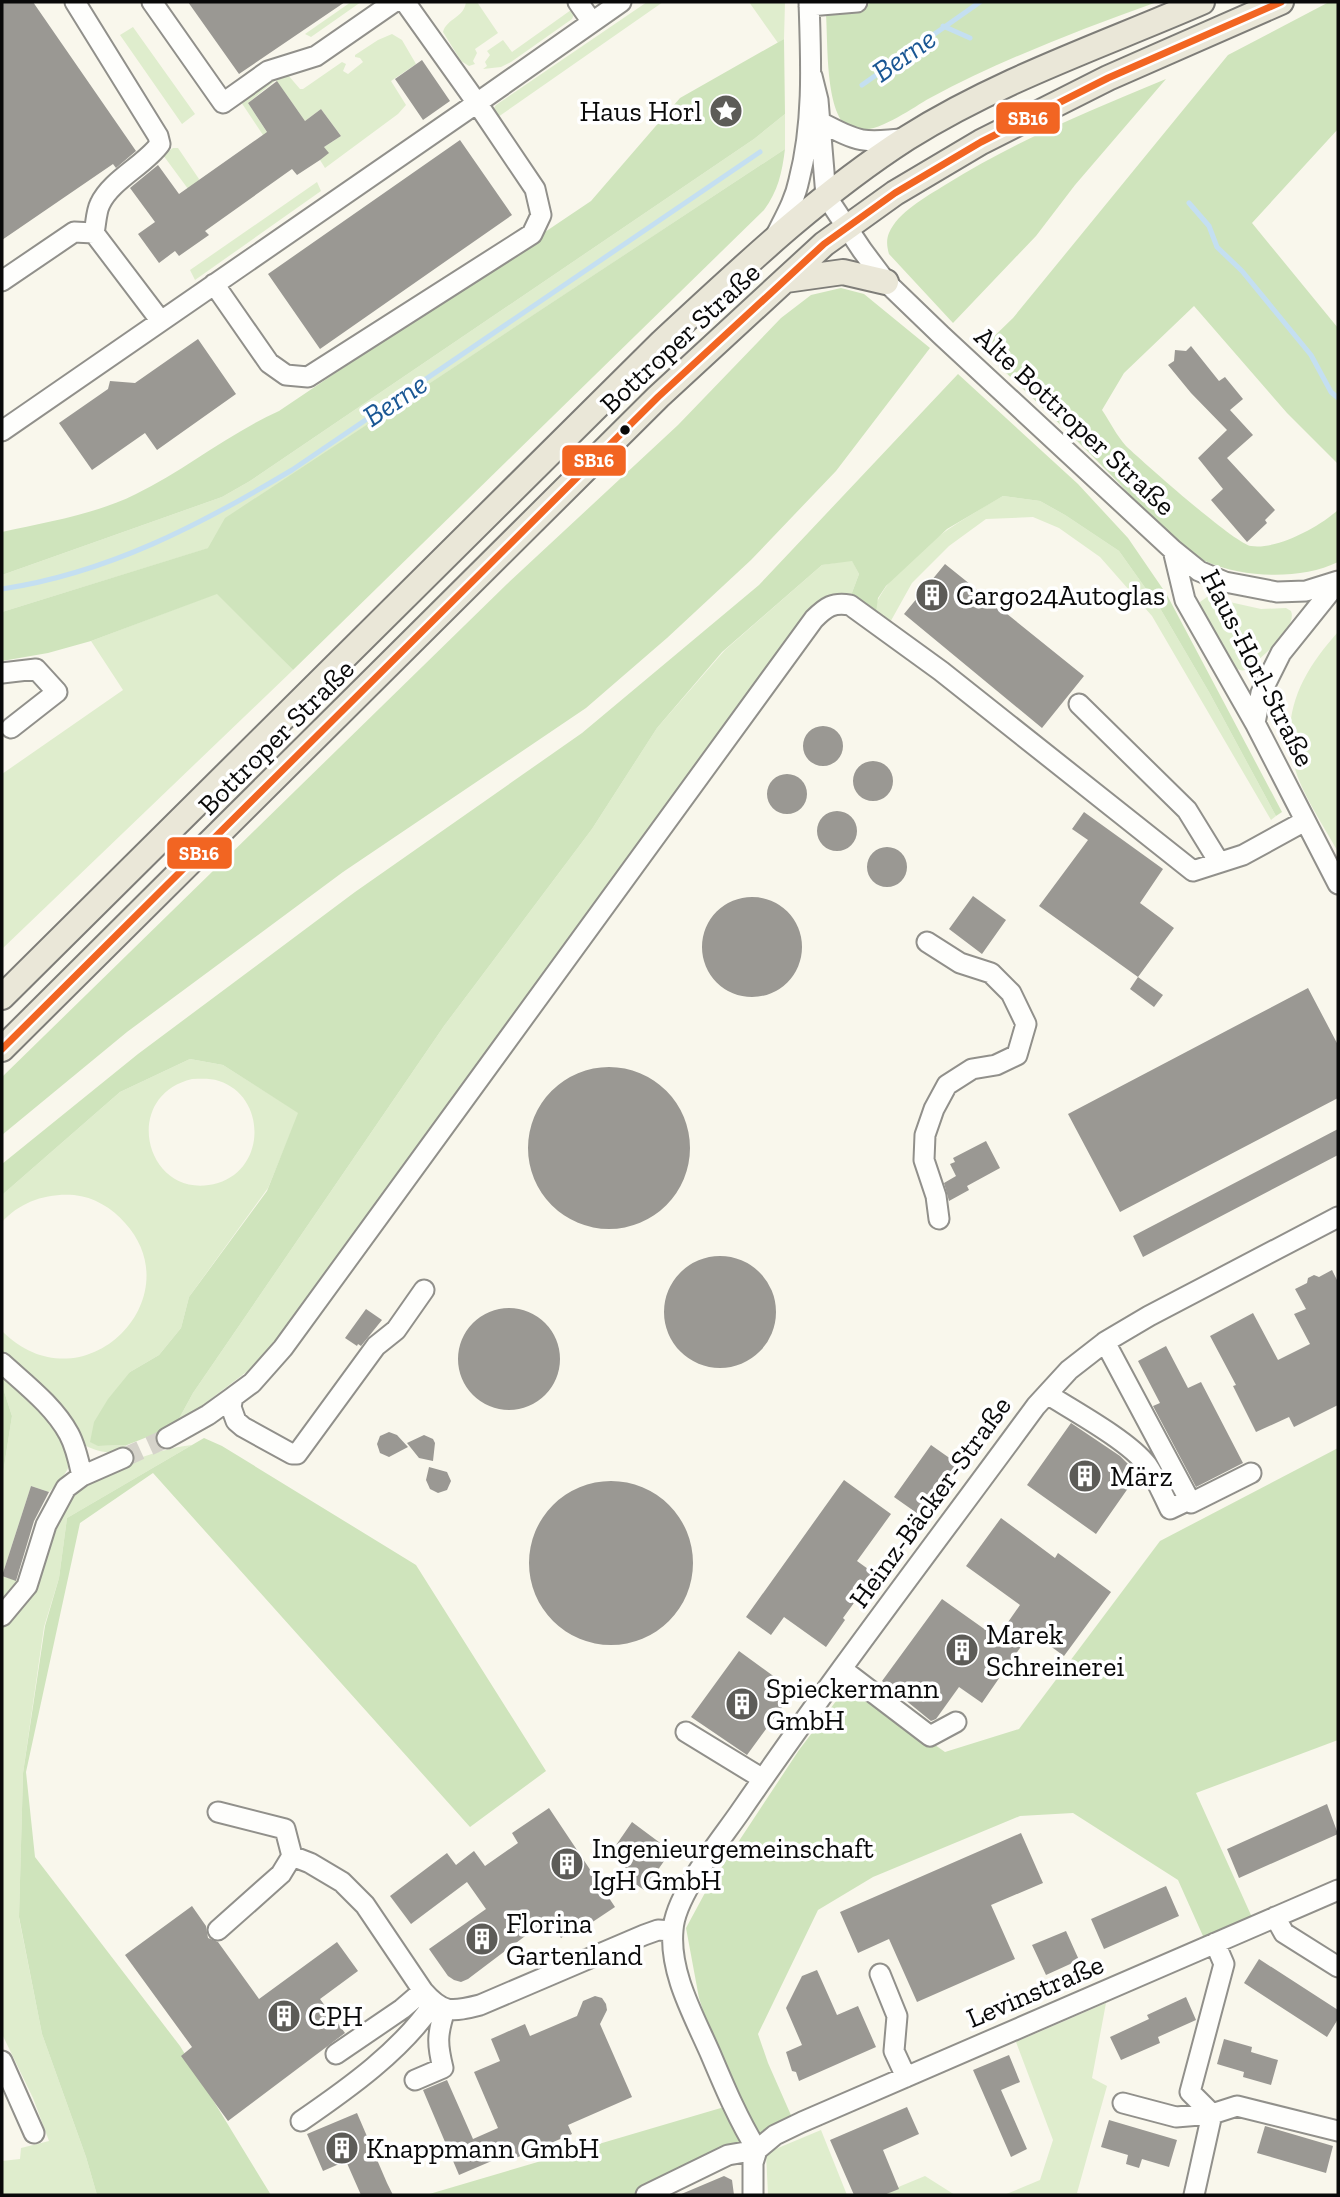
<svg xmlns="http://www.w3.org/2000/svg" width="1340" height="2197" font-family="'Zilla Slab',serif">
  <rect width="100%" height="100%" fill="#f9f7ec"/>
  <path fill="#dfedcd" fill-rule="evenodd" d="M351,2h10l-50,35 -6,-3z
    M466,2h11l21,31 -23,16 2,4 -4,8 2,3 -6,2 -8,-5 -18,-29c4,-14 21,-14 23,-30z
    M566,2h6l4,8 -4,9 -61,43 -10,5 -18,2 4,-3 -2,-4 5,-7 -3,-4 16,-11 9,12 59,-42z
    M647,2h16l-165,115 -4,-9 2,-3z
    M749,2h36l-1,37 -6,4z
    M133,27l62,87 -13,10 -62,-89z
    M392,34l10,6 14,24 -25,17 15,24 -8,9 -73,54 -5,-8 8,-7 -4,-6 17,-11 -20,-27 -16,12 -29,-41 -28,23 24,37 -3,4 -28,-42 36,-27h11l12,14h3l39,-27 4,2 -3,7 5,3 15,-12 -3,-4 -5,-1v-2l23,-15z
    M785,114v35l-559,369 -17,30 -207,64v-37l220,-78 28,-16 504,-342z
    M173,148h5l21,31 -5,18 -31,-42z
    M317,182l4,9 -126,89 -5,-10z
    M1003,496l37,5 25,14 54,36 42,59 48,82 67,124 -5,4 -119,-204 -52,-59 -41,-29 -26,-11 -47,2 -37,27 -37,37 -24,43 -16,-13c20,-53 84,-90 131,-117z
    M852,560l7,14 -9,24 -20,-3 -8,3 -549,754 -98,74 18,-33 251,-367 148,-197 65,-101 68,-78 97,-85z
    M218,593l75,77 -291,279v-175l121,-84 -32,-49z
    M1207,597l54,12 25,-1 5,3c7,16 -29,45 -41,57 -8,4 -11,3 -18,-3l-31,-56 -1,-7z
    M1338,632v220c-14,-26 -37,-59 -44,-87 -14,-54 10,-95 44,-133z
    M190,1059l33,6 76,48 -31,75 -79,109 -8,31 -22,27 -29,17 -32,74 29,-1c-12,12 -31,7 -44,-1l-81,-86v-27c80,80 192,-32 123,-108 -13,-15 -31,-26 -51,-28 -28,-2 -54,7 -72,27v-27l118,-103zM192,1079c9,0 18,-1 27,2 47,15 48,87 -1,102 -71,21 -100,-86 -26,-104z
    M2,1368c19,19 67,59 69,86 1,15 -12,28 -22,38l-18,-6 -29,90 19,6 -19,27v-129l10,-64 -10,-31z
    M192,1445l-125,73 -8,60 -15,49 -21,146 -4,145 23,116 44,123 11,38h-95v-34l18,-2 1,-11 28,-7 -16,-43 -31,-64v-409l66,-129c30,-24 86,-47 124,-51z
    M1106,2003l-14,75 15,8 -30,107 10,2h-83l36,-15 13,-40 -37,-98z
    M821,2130l26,65h-79l-2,-42z
    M925,2176l30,19h-76z"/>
  <path fill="#cfe4bc" d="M871,2h286c-78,28 -154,57 -227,96 -20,11 -60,42 -82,29 -23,-15 -20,-86 -22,-112l32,-2z
    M1329,2h9v127l-86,94 86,105v136l-51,-51 -93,-107 -70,67 -22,37c8,12 15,26 24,36 17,16 109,98 125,100 26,4 68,-19 87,-36v52c-37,18 -93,16 -131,0 -30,-13 -71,-62 -95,-86 -43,-44 -87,-85 -131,-127l32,-31 215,-263z
    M784,39l1,75 -31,25 -504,342 -28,16 -220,78v-43c44,-10 92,-17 134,-38 49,-24 92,-60 143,-83l312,-210 89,-103z
    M1166,79l-91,106 -39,51 -83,87 -64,-69c-2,-7 -3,-14 0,-21 9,-21 37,-36 56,-48 72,-45 144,-74 221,-106z
    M785,149c-3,24 -7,42 -21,61l-471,460 -76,-76 -126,47 -43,12 -46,8v-49l206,-64 17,-30z
    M841,288l23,6 66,54 -94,123 -85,89 -84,78 -81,70 -243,164 -216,160 -125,103v-58l505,-493 171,-159 103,-107 30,-23z
    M958,374l120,110 50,54 39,57 115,217 -6,4 -67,-124 -48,-82 -42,-59 -54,-36 -25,-14 -37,-5 -56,33 -61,57 -8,12 -2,14 -26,-14 9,-24 -7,-13 -30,4 -100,87 -65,76 -65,101 -148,197 -251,367 -18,33 -48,19 -29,1 -8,-4 4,-20 14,-23 22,-27 29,-17 22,-27 8,-31 78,-106 31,-78 -75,-48 -33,-6 -70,33 -118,103v-31l136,-110 217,-162 227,-159 177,-148z
    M2,1385l10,31 -10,64z
    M204,1438l18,8 194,119 130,206 -76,56 -317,-354 -73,50 -54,249 9,85 145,189 91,149h-174l-11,-38 -44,-123 -23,-117 4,-144 22,-147 14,-48 8,-60z
    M1338,1448v292l-142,53 59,131 -48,21 -29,-65 -105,-67 -53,3 -147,61 -55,33 -60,124 10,29 26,59 -38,22 -30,-64 -27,-82 -13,-70 20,-37 93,-141 50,-66 96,68 74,-23 141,-188z
    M731,2105l23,42 -102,48h-226z"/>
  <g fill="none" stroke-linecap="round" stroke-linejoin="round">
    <path stroke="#c4dff1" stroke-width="5" d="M943,26l27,12
      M862,85l118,-83
      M1189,203l20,23 8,21 25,24 69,84 20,37 7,6
      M2,589c106,-16 198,-64 290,-119l468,-318"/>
  </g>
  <path fill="#9a9893" d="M2,2h31l103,149 -20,17 -3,-4 -111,76z
    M188,2h157l-106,72z
    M422,60l28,41 -27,19 -28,-41z
    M277,81l28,40 16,-12 20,27 -17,11 5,6 -9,7 -23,15 -5,-6 -87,62 4,4 -30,21 -4,-5 -16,12 -21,-29 17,-12 -25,-34 28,-23 21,29 88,-62 -19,-29z
    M460,140l52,75 -192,134 -52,-75z
    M198,339l38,55 -79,56 -12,-17 -53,37 -33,-47 49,-34 2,-8 25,2z
    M1191,346l28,35 6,-4 18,22 -13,11 23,25 -26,23 48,52 -10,10 2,3 -20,19 -36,-42 12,-11 -25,-31 29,-28 -36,-37 -23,-28 6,-4 1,-11 11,1z
    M945,564l139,112 -42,52 -138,-114z
    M803 746a20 20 0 1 1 40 0a20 20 0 1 1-40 0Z
    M853 781a20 20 0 1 1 40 0a20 20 0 1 1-40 0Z
    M767 794a20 20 0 1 1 40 0a20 20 0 1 1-40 0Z
    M817 831a20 20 0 1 1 40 0a20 20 0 1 1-40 0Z
    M1084,812l79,57 -23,34 34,25 -36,49 -99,-71 49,-66 -16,-11z
    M867 867a20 20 0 1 1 40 0a20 20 0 1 1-40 0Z
    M973,896l33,24 -24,34 -33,-25z
    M702 947a50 50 0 1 1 100 0a50 50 0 1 1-100 0Z
    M1138,977l25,18 -9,12 -24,-18z
    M1308,988l30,57v53l-218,114 -52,-98z
    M528 1148a81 81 0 1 1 162 0a81 81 0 1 1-162 0Z
    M1338,1129v26l-195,102 -10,-21z
    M986,1141l14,27 -33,18 2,4 -20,11 -5,-18 12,-7 -6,-12 5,-2 -2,-4z
    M664 1312a56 56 0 1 1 112 0a56 56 0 1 1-112 0Z
    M1332,1270l6,12v123l-44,22 -5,-10 -33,15 -23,-46 3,-1 -26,-49 43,-23 25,47 32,-16 -16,-30 12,-5 -11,-20 12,-6 1,-5 6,-3 5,2z
    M458 1359a51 51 0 1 1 102 0a51 51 0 1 1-102 0Z
    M366,1309l16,11 -21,26 -3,-2 -1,2 -12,-8z
    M1166,1346l22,42 13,-6 42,81 -47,24 -43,-81 7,-3 -22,-42z
    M1071,1423l49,33 18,18 -42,60 -69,-49z
    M389,1432l8,3 11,12 -19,10 -9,-4 -3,-9 3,-8z
    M424,1435l9,4 2,4 -2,18 -14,-3 -12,-15z
    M931,1445l27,19 -37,52 -27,-19z
    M429,1467l18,5 4,9 -4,9 -9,3 -8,-4 -4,-9z
    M844,1480l47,34 -34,47 18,13 -32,44 2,2 -19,27 -42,-30 -13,18 -25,-18z
    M529 1563a82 82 0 1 1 164 0a82 82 0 1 1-164 0Z
    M31,1486l18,6 -15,29 -18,60 -14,-5z
    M1001,1518l54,40 3,-5 53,39 -47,64 -33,-24 -49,71 -23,-16 -23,32 -5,2 -49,-40 60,-82 55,39 23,-33 -54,-39z
    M739,1651l55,40 -47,64 -56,-38z
    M1327,1804l11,30 -99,44 -12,-29z
    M549,1808l66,99 -27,18 -3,-4 -24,17 -12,-20 -81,61 -7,3 -7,-2 -6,-4 -19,-27 57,-40 -19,-27 -56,42 -21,-28 57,-43 9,12 18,-14 11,15 33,-23 -6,-10z
    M632,1822l39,29 -27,39 -13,-9 4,-6 -13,-10 3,-5 -13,-9z
    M1021,1833l22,50 -52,22 24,54 -98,43 -28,-63 -31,14 -18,-41z
    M1166,1886l13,30 -75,33 -13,-30z
    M192,1906l14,20 2,12 10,4 41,57 78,-57 21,29 -38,28 25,34 -117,88 -47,-65 11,-9 -67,-92z
    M1066,1931l13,29 -33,15 -14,-30z
    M1259,1959l79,51v9l-11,18 -83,-54z
    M817,1970l20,45 21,-9 18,41 -77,34 -3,-9 -4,-1 -6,-19 16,-7 -16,-37 16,-32z
    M595,1996l7,2 4,6 1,6 -7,14 32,73 -64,28 4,9 -61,26 -3,-6 -49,21 -36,-85 24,-10 26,59 25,-11 -24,-56 26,-11 -9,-22 34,-15 5,12 47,-20 6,-15z
    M1186,1997l10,23 -38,17 2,6 -39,17 -11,-23 39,-18 -2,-4z
    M1224,2039l28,8 -1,5 27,8 -7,25 -28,-8 1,-5 -27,-8z
    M1009,2055l11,27 -19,8 26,59 -16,8 -38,-87z
    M907,2107l12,27 -36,16 16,39 -15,6h-30l-24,-55z
    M357,2113l30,70 6,12h-32l-15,-34 -23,10 -16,-37z
    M1109,2120l68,20 -8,27 -27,-8 -3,9 -13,-4 2,-9 -27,-8z
    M1265,2126l68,20 -7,27 -69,-20z
    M724,2176l8,4 2,15h-55z"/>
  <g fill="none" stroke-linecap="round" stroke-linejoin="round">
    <path stroke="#d5d3ca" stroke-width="19" stroke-dasharray="19 10" stroke-linecap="butt" d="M123,1458l44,-20"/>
    <defs>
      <path id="minor" d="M75,2l83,134 2,8c-15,21 -49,36 -60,60 -4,8 -4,20 -6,29
        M152,2l71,101 45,-32 48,-15 78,-54
        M578,2l14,20
        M809,6l48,-4
        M812,76l6,24 8,96 36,54 24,32 55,53 232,215 26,21 26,11 52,10 29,-1 32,-10
        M820,122c39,20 43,22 87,16
        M776,235c9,-18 19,-35 23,-55 15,-58 12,-119 10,-178
        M2,281l72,-49 20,1 66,87
        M214,284l55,79 17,12 22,2 224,-143 9,-19 -6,-26 -58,-86 144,-101
        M2,431l475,-328 -72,-101
        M1173,550l12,50 70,123 83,161
        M2,673l34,-4 21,23 -46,36
        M1079,704l108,106 32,52
        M1255,723l6,-30 20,-40 57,-71
        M927,942l33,21 31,10 20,20 15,31 -9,31 -21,10 -24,4 -25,16 -13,24 -9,26 -1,25 12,36 3,23
        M424,1290l-28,40 -20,16 -79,108h-5l-49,-27 -7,-6 -5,-14 2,-10 19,-14 31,-35 531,-729c12,-12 19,-17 36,-14l91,66 252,200 50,-16 62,-34
        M1105,1342l86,161 60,-30
        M2,1363c23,21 52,43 67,71 7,13 10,28 13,42
        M1047,1394c27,17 82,47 100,71 9,13 16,30 23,44l19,-9
        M167,1438l41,-23 25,-18
        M2,1616l25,-30 19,-61 20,-37 16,-12 41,-18
        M842,1669l88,67 26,-14
        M686,1732l77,47
        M218,1812l67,17 7,27 -11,18 -63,56
        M292,1856l18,7 32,19 23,23 58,86c20,23 29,21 57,14l164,-70 14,-5 14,1
        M1275,1917l9,16 54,34
        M880,1974l17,42 -3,35 12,26
        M336,2054l66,-45 21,-18
        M2,2061l32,72
        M415,2080l28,-12c-6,-24 -6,-34 2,-58
        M1123,2103l53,14 36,-3 25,-8 101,25
        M301,2121c48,-33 100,-70 132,-117
        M757,2150c-19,-31 -32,-62 -46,-95 -17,-39 -42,-82 -38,-125 2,-35 47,-89 67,-118 95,-138 197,-271 296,-406l33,-36 36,-28 44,-26 189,-99
        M646,2195l82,-40 29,-5 18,-15 27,-13 536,-232
        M753,2195v-32l4,-13
        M1194,2195l18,-81 -22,-22 34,-128 -9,-21"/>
      <path id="major" d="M786,280l57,-8 43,10
        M2,997l660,-655c78,-72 155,-146 245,-204 92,-58 196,-93 295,-136
        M2,1049l656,-652 166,-153 71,-51 86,-51 127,-64 173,-76"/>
    </defs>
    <use href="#minor" stroke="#91908b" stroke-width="23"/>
    <use href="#major" stroke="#7e7d78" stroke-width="28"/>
    <use href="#minor" stroke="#fefefc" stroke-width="19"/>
    <use href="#major" stroke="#eae7d8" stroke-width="24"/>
    <defs>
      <path id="bus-1" d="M2,1049l656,-652 166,-153 71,-51 86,-51 127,-64 173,-76"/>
    </defs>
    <use href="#bus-1" stroke="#fff" stroke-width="12"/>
    <use href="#bus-1" stroke="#f26522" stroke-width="7"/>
  </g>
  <defs>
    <symbol id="sight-disc" viewBox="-11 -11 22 22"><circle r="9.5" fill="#5d5c58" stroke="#fff"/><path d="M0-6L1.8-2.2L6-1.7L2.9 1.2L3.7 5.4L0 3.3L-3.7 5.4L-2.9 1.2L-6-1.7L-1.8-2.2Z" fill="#fff"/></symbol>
    <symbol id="building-disc" viewBox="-11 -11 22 22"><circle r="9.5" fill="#5d5c58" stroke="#fff"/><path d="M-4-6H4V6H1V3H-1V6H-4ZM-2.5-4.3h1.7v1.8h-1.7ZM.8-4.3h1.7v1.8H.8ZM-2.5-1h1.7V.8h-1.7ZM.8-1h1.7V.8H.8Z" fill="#fff"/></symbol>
  </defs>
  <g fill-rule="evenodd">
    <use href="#sight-disc" x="707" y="92" width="38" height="38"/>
    <use href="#building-disc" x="913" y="576" width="38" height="38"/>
    <use href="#building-disc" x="1066" y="1457" width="38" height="38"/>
    <use href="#building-disc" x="943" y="1631" width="38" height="38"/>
    <use href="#building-disc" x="723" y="1685" width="38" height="38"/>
    <use href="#building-disc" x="548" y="1845" width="38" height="38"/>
    <use href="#building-disc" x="463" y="1920" width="38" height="38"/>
    <use href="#building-disc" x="265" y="1997" width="38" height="38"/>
    <use href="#building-disc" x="323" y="2129" width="38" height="38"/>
  </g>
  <circle fill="#090909" stroke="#fff" stroke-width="2.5" cx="625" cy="430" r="6"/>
  <g text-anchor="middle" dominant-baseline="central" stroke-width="7" stroke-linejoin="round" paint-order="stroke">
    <g font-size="28" fill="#090909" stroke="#fff" text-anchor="start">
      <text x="702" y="111" text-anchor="end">Haus Horl</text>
      <text x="956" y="595">Cargo24Autoglas</text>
      <text x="1110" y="1476">März</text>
      <text x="986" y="1634">Marek<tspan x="986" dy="32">Schreinerei</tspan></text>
      <text x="766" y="1688">Spieckermann<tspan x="766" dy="32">GmbH</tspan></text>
      <text x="592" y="1848">Ingenieurgemeinschaft<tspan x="592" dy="32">IgH GmbH</tspan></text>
      <text x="506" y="1923">Florina<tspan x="506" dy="32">Gartenland</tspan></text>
      <text x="308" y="2016">CPH</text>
      <text x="366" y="2148">Knappmann GmbH</text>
    </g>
    <g font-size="28" fill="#090909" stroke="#fff">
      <text transform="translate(680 338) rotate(-43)">Bottroper Straße</text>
      <text transform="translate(1075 421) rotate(43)">Alte Bottroper Straße</text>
      <text transform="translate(1258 668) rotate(63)">Haus-Horl-Straße</text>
      <text transform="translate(276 737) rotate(-45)">Bottroper Straße</text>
      <text transform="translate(930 1502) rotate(-54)">Heinz-Bäcker-Straße</text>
      <text transform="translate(1035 1991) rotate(-23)">Levinstraße</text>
    </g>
    <g font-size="30" font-style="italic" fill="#1a5794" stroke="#fff">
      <text transform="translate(904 55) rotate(-35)">Berne</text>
      <text transform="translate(395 400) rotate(-34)">Berne</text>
    </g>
  </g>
  <g stroke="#fff" stroke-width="2.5">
    <rect x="995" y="101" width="66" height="34" rx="7" fill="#f26522"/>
    <rect x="561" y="444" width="66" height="33" rx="7" fill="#f26522"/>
    <rect x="166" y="836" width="67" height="34" rx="7" fill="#f26522"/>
  </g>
  <g font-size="19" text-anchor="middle" font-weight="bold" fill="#fff">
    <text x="1028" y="125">SB16</text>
    <text x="594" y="467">SB16</text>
    <text x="199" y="860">SB16</text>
  </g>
  <rect width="1340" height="2197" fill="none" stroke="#090909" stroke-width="7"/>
</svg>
